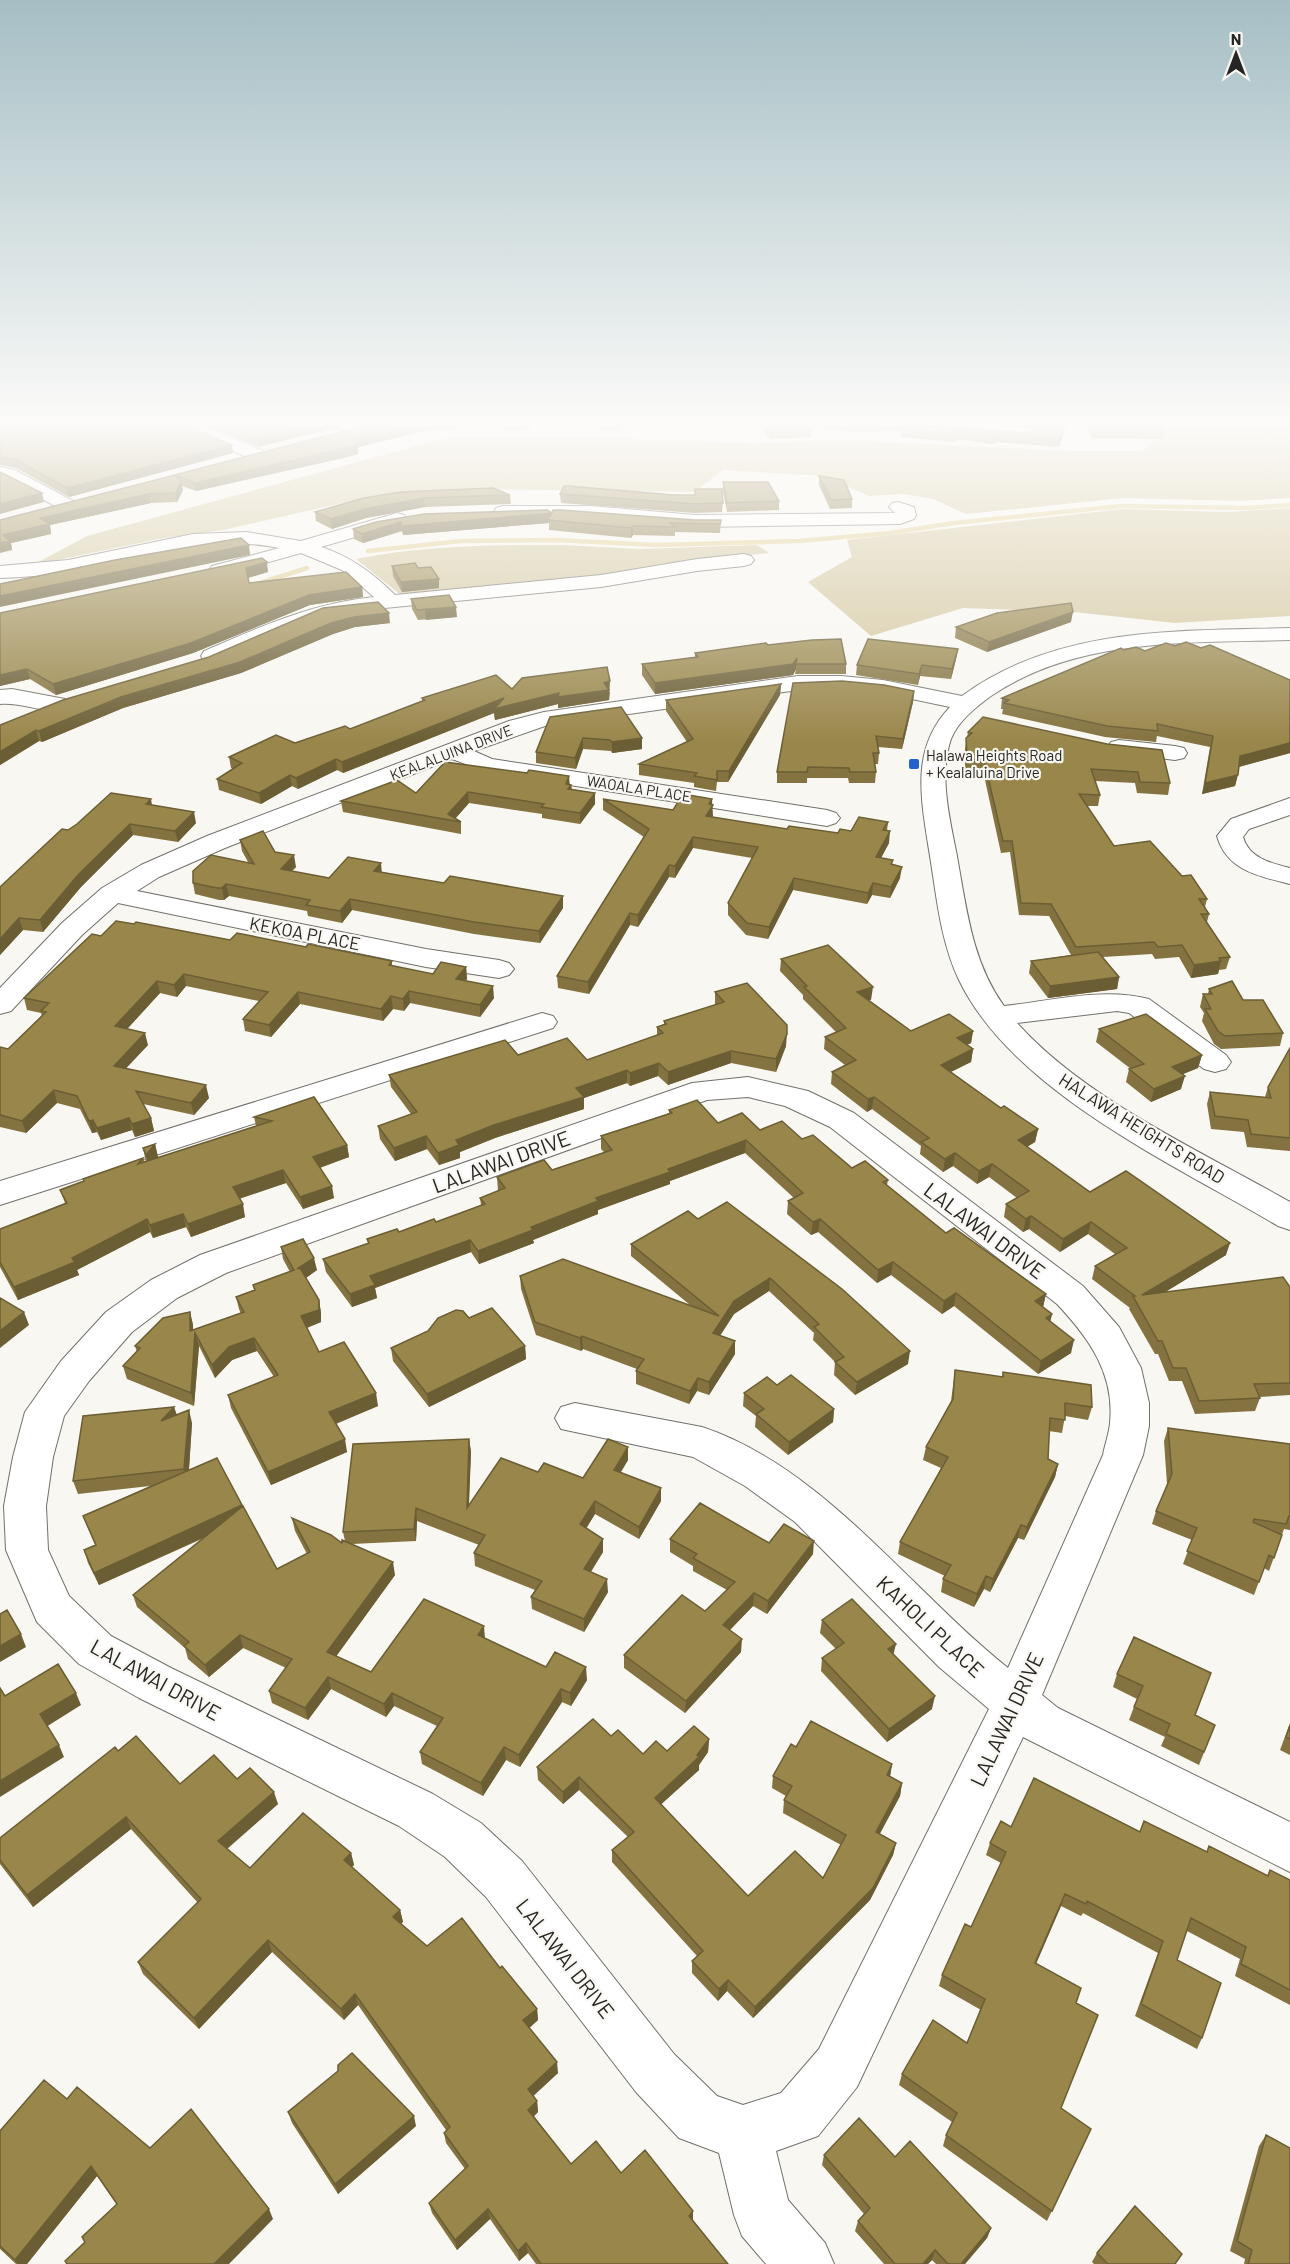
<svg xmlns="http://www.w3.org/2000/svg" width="1290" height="2264" font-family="Barlow,sans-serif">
  <rect width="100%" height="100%" fill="#f9f7f1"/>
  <path fill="#d2c59b" d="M1145,426h145v72l-49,3 -118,-3 -157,16 -33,-15 -29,-5 -35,2 -46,-20 -100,-6 -29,22 -221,-3 -74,4 -61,11 -115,26 -59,8 -131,27 54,-29 355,-97 129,-2 185,6 89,-3 225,11h73l20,-18z
    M1290,508v108l-115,7 -101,-11 -111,-4 -92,28 -63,-54 44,-25 -5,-17 275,-31 104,3z
    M562,545l78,4 117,-4 12,8 -70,7 -109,16 -189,19 -45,-36c68,-14 137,-14 206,-14z"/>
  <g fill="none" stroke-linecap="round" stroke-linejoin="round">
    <path stroke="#e1cd8f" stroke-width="4.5" d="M368,551l93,-10 95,-1 100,5 143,-4 91,-8 64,-10 167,-17 128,2 41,-3
      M257,584l50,-16"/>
    <defs>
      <path id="minor" d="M182,426h21l60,25 3,4 -3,4h-12l-67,-30z
        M314,426h21l11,7 -8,5 -22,-9z
        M0,467l15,3 58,31 3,4 -3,4h-12l-61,-32z
        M898,502l16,5 2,8 -2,4 -14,5 -205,3 -104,-9h-88l-7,-2 -2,-4 2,-4 7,-2h88l104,9 200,-2 -6,-6 3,-4z
        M397,513l7,2 2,4 -2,4 -83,24c29,9 52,26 74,48l206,-20 96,-16 47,-5 7,2 3,4 -3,4 -7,2 -47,5 -96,16 -257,25 -44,13 -88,38 -8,-2 -3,-5 3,-5c56,-24 108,-48 170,-54l-32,-27 -41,-17 -82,23 -7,-2 -3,-4 3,-4 67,-18c-67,-14 -131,8 -196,21 -28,6 -55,8 -83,9v-12l68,-6 125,-26 54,-2 54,9z
        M1290,628v12c-100,3 -213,-3 -299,56 -15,11 -33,25 -40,43 -12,35 -2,77 5,112 10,53 15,110 48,155 47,-5 98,-19 145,-7l77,56 5,7 -5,7 -11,3 -11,-3 -75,-56 -12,-2 -100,12c69,77 184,128 273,179v28l-12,-4c-104,-62 -265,-134 -319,-246 -20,-42 -23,-91 -31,-136 -8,-51 -16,-97 22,-137l-67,-14 -42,-4 -43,1 -253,36 -71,25 18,8 335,51 9,3 4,5 -4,5 -9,3 -340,-54 -35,-13 -227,89 -66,29 -22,14 289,58 73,11 10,3 5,6 -5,6 -10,3 -73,-11 -308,-64 -36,32 -71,76 -11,3v-26l62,-65 40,-35 39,-23 66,-29 302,-115 35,-9 254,-36h43l42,4 79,16c95,-70 215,-65 328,-68z
        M12,689l53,10 3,5 -3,5c-21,5 -43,-7 -65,-5v-14z
        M1119,740l56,6 9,2 3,5 -3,5 -9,2 -64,-8 -4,-5 4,-5z
        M1290,798v17l-41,14 -6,8c6,21 27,26 47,31v16c-31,-8 -63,-13 -73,-48l14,-17z
        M542,1013l11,3 4,6 -4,6 -553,177v-24z
        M748,1077l60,14 46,22 229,173 36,41 22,41 8,35v23l-6,29 -101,240 16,13 232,114v50l-267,-135 -166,350 -39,49 -42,15 12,49 37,43 9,21h-68l-24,-28 -8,-21 -15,-62 -40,-15 -43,-46 -150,-195 -41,-40 -46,-31 -260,-128 -60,-34 -42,-42 -31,-72 -2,-44 9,-49 12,-45 36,-51 45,-49 45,-32 49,-25 492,-172zM748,1097l37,9 45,21 227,177c32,34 58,70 53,119 -1,11 -5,21 -7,32l-95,213c-98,-78 -185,-201 -306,-241l-127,-24 -14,4 -6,11 6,11 132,28 52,29 50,36 144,145 50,42 -170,340 -38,44 -38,12 -26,-9 -43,-42 -152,-193 -41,-38 -48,-29 -262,-126 -60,-32 -42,-40 -21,-46 -2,-44 7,-49 11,-41 25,-35 43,-49 45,-34 49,-25 481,-173z"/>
    </defs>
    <use href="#minor" stroke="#72706b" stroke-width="2"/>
    <use href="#minor" fill="#fff" fill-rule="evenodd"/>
  </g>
  <path fill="#847340" d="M0,426l233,27 -164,44 -53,-29 -16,-3z
    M208,426h134l-84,21z
    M363,426h101l-25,5 -6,-2 -75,18v7l-162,37 -14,-5 1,4 -6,12 -26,1 -101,22 1,9 -40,9 1,7 -12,-30z
    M588,426h32v5h-19l-1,-3h-12z
    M672,426h22l-4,2z
    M760,426h172l98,7 4,-3 -4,-2 -20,-2h56l-7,21 -63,-5 -3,2 -37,-5 -1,3 -54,-5v-6l-48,1 -43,-6 2,3 -1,8 -41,2z
    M1085,426h74l6,2 -2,11 -71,-1z
    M819,476l33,23v9l-22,1 -11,-24z
    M723,482l56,19v9l-52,2 -4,-21z
    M560,494l163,9 -1,9 -27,1 -134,-10z
    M510,495l1,9 -86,3 -59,11 -34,11 -16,-8 -1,-9 49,-14z
    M552,513l143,7h26l-1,13 -45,-1v4l-42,-1 -2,3 -82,-8v-7l-146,12 -1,-4 -39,12 -9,-4 -1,-10 23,-7z
    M392,566l26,2 21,20 -37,4 -9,-16z
    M268,572l-20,6 1,5 113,4 1,10 -53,8 -117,48 -137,42 -26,-16 -30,7v-73z
    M411,599l46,18 -39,3 -6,-11z
    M323,608l67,15 -35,4 -22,7 -92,39 -118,35 -81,34 -3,-1 -39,24v-40l209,-68z
    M1071,622l-84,30 -32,-14 1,-11z
    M768,645l78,19v10h-51l1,-5 -3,6 -138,19 -13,-19v-11l53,-7v-4z
    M1175,646l26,2 89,32v73l-51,14 -4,19 -33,8 8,-47 -53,-11 -1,6 -51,-5 -103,-23 1,-5h-2l1,-11 122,-48 21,1z
    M958,649l-2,10 -5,20 -31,-3 -2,9 -62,-10 1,-10z
    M781,684l-1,11 -52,87h-11l-1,9 -22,-4v-4l-55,-8v-11l48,-22 -21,-31v-11z
    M512,689l98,3 -1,8 -51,8v-4l-63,16 -1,-7 -151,60 -6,-3 -39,19 -6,-3 -31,18 -42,-14 -2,-11 16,-10 -2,-1 -2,-11 66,-14 55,-14 72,-28v-3z
    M914,691l-1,11 -11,47 -24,-2 1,6 -1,11h-3l1,8 -1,11h-26l-1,-5h-41v5h-30v-11z
    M550,717l92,21v11l-30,4 -1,-2 -28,-2 -7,20 -40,-6v-11z
    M983,717l187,66 -2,12 -31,-2 -2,-10 -40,-2 5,14 -2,11h-11l27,40 68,30 25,23 -2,8 4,7 -2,8 23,35 -4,12 -7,1 -1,4 -27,4 -12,-21 -24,2 -3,-5 -49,3 16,20 -2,12 -69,9 -19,-25 2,-12 40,-6 -22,-39 -30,-1 -9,-63 -9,1 -18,-82 -18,-1v-21l3,-17z
    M569,784l2,1 1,4 23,4v11l-15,20 -38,-6v-4l-73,-11 -14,16 6,3v12l-118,-22 -2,-11 75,-8z
    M603,799l70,11 39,-11v18l75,12 51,4 13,-2 37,-9 -1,9 2,12 -8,15 12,7 7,13 -10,20 -18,-3 -5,9 -74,-14 -25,49 -22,-4 -18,-20v-12l24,-45 -59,-10 -18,30 -6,-1 -31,50 -8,-2 -41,69 -31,-6 -1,-12 87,-139 -41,-27z
    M152,805l44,18 -18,19 -45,-7 -52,52 -38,45 -20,-2 -23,25v-68l68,-57z
    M240,840l35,12 21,15 -5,4 38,7 53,-6 181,36 -23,35 -66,-9 -122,-24 -10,13 -34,-7 -1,-5 -78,-15 -5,4h-5l-24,-6 -2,-11 55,-21 -6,-11z
    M101,936l129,4 76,7 86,14v5l41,8 33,-7 1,12 -2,2 29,17 -14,19 -70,-14 -6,8 -11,-2 -10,12 -83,-17 -29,33 -26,-6 -2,-12 16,-18 -73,-15 -9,11 -17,-4 -33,36 21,16 -22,23 83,30 -15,17 -51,-11 8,14 3,13 -19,6 -3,-7 -31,10 -4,-8 -5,1 -12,-24 -23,-6 -31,30 -26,-6v-80l8,2 34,-33 -1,-3 -14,-3 -3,-12z
    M781,959l90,41h-2l42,31h62l-2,12 -4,2 6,4 -2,13 -20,10 50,36 37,21 -3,13 -8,5 63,45 136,63 -61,37 125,-5v108l-31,2 1,1 -5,13 -60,3 -13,-33h-13l-11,-27h-3l-26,-45 1,-1 -38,-29 3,-13 20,-12 -27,-20 -28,18 -31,-23 -6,3 -19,-15 2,-13 11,-6 -28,-21 -12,7 -24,-18 -10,6 -23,-18 1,-8 -49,-37 -5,3 -36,-28 1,-12 13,-7 -21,-16 1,-12 11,-5 -33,-33v-4l-23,-24z
    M1209,989l34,11 40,33 -3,13 -59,3 -7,-5 -12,-23 2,-8 -4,-6 3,-13h5z
    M715,992l71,54 -10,26 -45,-9 -63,22 -10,-9 -28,10 -3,-3 -43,15v11l-89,29 -35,14v6l-21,7 -12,-16 -32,12 -15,-22 -2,-13 33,-12 -20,-27 -2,-12 129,-20 69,5 70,-25v-8l7,-3v-3l51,-16z
    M1099,1029l103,26 -4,13 -16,6 -1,15 -30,13 -25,-20 3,-13h2l-35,-27z
    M1290,1048v103l-43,-4 -3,-15 -33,-3 -4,-25 3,-12 55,5 3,-10z
    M314,1097l33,48 2,12 -29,11 14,30 -31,11 -17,-26 -47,15 6,19 -54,20 -5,-10 -33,11 -3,-6 -73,38 2,5 -61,25 -18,-33v-38l65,-26 -5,-13 24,-8 -1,-3 60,-21 2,4h1l-3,-14 12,-4 3,13 -1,1 99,-32 -2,-9z
    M669,1110l49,13 42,7 42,9 50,29 36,12 -1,5 59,48 100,61 -3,13 9,7 -2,8 21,31 -33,21 -84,-68 -12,8 -51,-39 -14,8 -59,-51 -7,3 -24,-21 1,-13 6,-3 -49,-45 -75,28v3l-72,26v4l-65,26 1,3 -55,21 -8,-12 -96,36 2,10 -25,9 -26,-35 -3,-13 45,-15 -1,-5 32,-7 37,-10 45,-17 -1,-7 18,-7 -1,-14 55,-7 52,-18 -3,-3v-13l68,-23z
    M698,1219l210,145 -53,31 -21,-20 1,-13 -22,-22 1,-7 -45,-42 -35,23 -14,22 15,5v13l-26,41 -12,-4 -8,13 -53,-20v-13l1,-2 -54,-20 -2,2 -45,-16 -15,-46 -1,-13 170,29 -59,-49v-12z
    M281,1247l36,23 -11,8 13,22 2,13v9l-14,6 12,24 59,54 -42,18 11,28 -76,33 -40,-77 -3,-13 46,-18 -17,-26 -25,9 -17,18 -16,-32 -5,60 -67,-27 -4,-13 14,-14 -2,-6 55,-34 3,13v5l48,-16 -2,-5 -3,-12 18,-7 -1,-5 37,-13 -7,-13z
    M469,1318l56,28 1,13 -97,48 -36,-46 -2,-13z
    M955,1370l47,7 1,-5 89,35 -4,13 -23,-4 -3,17 -13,-2 -1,28 10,5 -3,13 -31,63 -6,-2 -28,54 -6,-3 -10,18 -33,-15 2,-13 2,-3 -47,-22 2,-12 41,-74 -18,-8 3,-13 25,-46z
    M777,1385l57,24 -1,13 -45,33 -33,-28 1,-11 -13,-10 1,-13z
    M174,1407l3,8 15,8 -3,47 88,99 30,-15 -12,-23 -3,-13 50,25 3,-2 -2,-9 126,-93 2,13 -2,53 69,-33 45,6 45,-18 -7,12 40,29 -22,38 -44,-25 -9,14 17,11v13l-12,20 17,20 -24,40 -52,-23 -1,-12 4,-7 -60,-24 -1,-13 5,-8 -62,-24 -1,20 -64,3 43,31 -59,81 35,16 114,-34 61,29 41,13 -16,26 -9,-4 -42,65 -14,-7 -23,36 -61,-32 -2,-12 17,-26 -43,-20 -8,11 -55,-28 -23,31 -36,-17 -3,-12 17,-23 -43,-20 -34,29 -21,-18 -3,-11 -48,-41 -4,-12 71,-57 -105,47 -11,-22 -4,-13 11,-5 -12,-29 67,-30 -72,8 -5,-13z
    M1168,1428l122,16v86l-6,-1 -15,42 -5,-3 -10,27 -71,-31 9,-24 -40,-16 4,-13 11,-27 -3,-43z
    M670,1539l99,4 44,11 -46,60 -14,-8 -23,24 11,22 -56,61 -61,-45v-13l81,-44 22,-21 -34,-19v-5l-23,-14z
    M822,1620l72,35 38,54 -45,33 -66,-71 1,-13 14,-9 -16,-16z
    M1134,1637l61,78 20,10 -16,40 -38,-19 4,-9 -36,-17 8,-21 -24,-12 4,-13z
    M1290,1723v32l-10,-5z
    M611,1736l32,18 24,-3 42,-12 -1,13 -9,13v5l-38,34 87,92 75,-18 18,-33 -58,-32 1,-13 2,-4 -14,-8 1,-12 23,-29 96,17 -2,12 12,7 -2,13 -21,38 17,9 -3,12 -23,45 -117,118 -26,-27 -9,10 -26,-28v-12l5,-5 -85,-94v-12l16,-13 -49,-47 -16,14 -25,-24 -1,-13z
    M118,1751l62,33 57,-5 41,25 -51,45 23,19 101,-15 3,12 -3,2 49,43 3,12 -3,2 27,22 73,22 37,41 1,11 -9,8 29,45 -25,23 4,5 1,11 -4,4 37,48 50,9 72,38v9l35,44h-192l-8,-11 -9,8 -29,-42 -33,31 -25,-37 -3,-10 36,-34 -19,-26 -2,-10 2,-3 -88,-125 -14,15 -72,-68 -73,77 -56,-55 -5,-12 60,-59 -67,-74 -98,78 -33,-43v-26z
    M1011,1827l129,5 66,20 61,24 3,-6 20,10v125l-55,-29 5,-17 -53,-28 -10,29 25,78 -5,11 -62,-33 23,-63 -75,-40 -2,3 -20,-10 -25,58 40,39 -15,105 30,21 -44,92 -104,-75 3,-11 6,-13 -53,-37 3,-11 65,-31 14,-33 -42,-24 3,-11 29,-48 30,-64 -15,-8 4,-12z
    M67,2099l83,49 123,71 -188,23 32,-38 -20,-28 -70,88h-11l-16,-15v-118z
    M288,2112l128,14 -78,68 -46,-71z
    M1266,2135l24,129h-46l1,-5 -15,-8 29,-105z
    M824,2155l71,2 96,71 -4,10 -22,26h-29l-4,-4 -4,4h-44l-29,-33 3,-10 6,-7 -42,-49z
    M1097,2253l80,11h-83l-2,-2z"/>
  <path fill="#6b5e34" d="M307,426h35l-84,21 -1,-9z
    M411,426h22v3l-75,18v7l-14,4 -148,33 -1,-8 162,-45z
    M438,426h26l-25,5z
    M504,426h26v4l-26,1z
    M1064,426h2l-7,21 1,-8z
    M997,434l-1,8 -3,2 1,-8z
    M232,445l1,8 -164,44 -2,-9z
    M181,481l2,9 -6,12 -1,-9z
    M42,493l2,9 -44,12v-10z
    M149,494l2,9 -101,22 1,9 -40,9 1,7 -12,3v-10l3,-8 37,-17z
    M424,498l1,9 -59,11 -34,11 -1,-10 34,-10z
    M552,513l-4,7 1,3 -146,12 -1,-9z
    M401,522l1,9 -39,12 -1,-9z
    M633,526v9l-2,3v-10z
    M249,545l1,10 -250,52v-11z
    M267,562l1,10 -21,6 -1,-10z
    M439,579v9l-37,4 -1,-10z
    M362,587l1,10 -53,8 -117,48 -137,42 -3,-11 256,-89z
    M456,607l1,10 -31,3 -1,-10z
    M1073,612l-2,10 -84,30 2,-10z
    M389,613l1,10 -35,4 -22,7 -92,39 -118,35 -81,34 -3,-11 82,-34 210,-74 23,-6z
    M958,649l-2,10 -5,20 1,-10z
    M797,658l-1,11 -3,6 -138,19v-11z
    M922,665l-2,11 -2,9 1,-11z
    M27,669l3,10 -30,7v-11z
    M610,681l-1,19 -51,8v-4l-63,16 -1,-7 -151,60 -1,-11 162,-64z
    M781,684l-1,11 -52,87 1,-11z
    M914,691l-1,11 -11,47 1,-10z
    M36,730l3,11 -39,24v-13z
    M583,738v11l-7,20 -1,-11z
    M642,738v11l-30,4v-11z
    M1290,743v10l-52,14 2,-11z
    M336,759l1,11 -39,19 -2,-11z
    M290,775l2,11 -31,18 -2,-11z
    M1238,775l-3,11 -33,8 3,-11z
    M569,776l1,11 1,-2 1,11 -6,-12z
    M468,792l1,11 -16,18 -5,-7z
    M595,793v11l-15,20v-11z
    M151,799l2,12 -7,-7z
    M712,799l1,17 -7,11v-11l3,-12z
    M194,812l2,11 -18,19 -3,-11z
    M130,824l3,11 -52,52 -38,45 -3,-12 38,-45z
    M890,831l-1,12 -14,26 1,-12z
    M693,837v11l-18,30v-12z
    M294,855l2,12 -14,14 -1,-12z
    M381,863l1,11 -8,-3z
    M669,865v12l-31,50v-12z
    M902,867l-2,11 -10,20 1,-11z
    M794,878l-1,12 -25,49 1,-12z
    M873,883l-1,12 -5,9 1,-11z
    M226,884l3,12 -5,4 -2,-12z
    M563,896v12l-23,35 -1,-12z
    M350,899l2,11 -10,13 -2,-12z
    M630,913v12l-41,69 -1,-12z
    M19,918l4,12 -23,25v-16z
    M1221,961l-3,13 -27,4 3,-13z
    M466,967l1,12 -9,12 -2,-12z
    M184,974l2,12 -9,11 -3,-12z
    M1119,977l-2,12 -69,9 2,-12z
    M157,981l3,12 -42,46 -3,-13z
    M493,986l1,12 -14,19v-12z
    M873,987l-2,13 -15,4 1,-12z
    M409,991l1,12 -6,8 -1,-12z
    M298,992l2,12 -29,33 -2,-12z
    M391,996l2,13 -10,12 -2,-12z
    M973,1031l-2,12 -16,7 2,-12z
    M145,1033l3,12 -31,33 -3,-12z
    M787,1034l-1,12 -10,26v-13z
    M973,1049l-2,13 -31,15 1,-12z
    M731,1051v12l-63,22v-13z
    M1202,1055l-4,13 -29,12 3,-13z
    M659,1063l-1,13 -28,10v-13z
    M627,1070v13l-43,15v11l-89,29 -35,14v6l-21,7 -1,-12 18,-13 120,-52z
    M1185,1076l-4,13 -30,13 3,-13z
    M206,1085l3,13 -15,17 -3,-12z
    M54,1090l3,13 -31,30 -4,-12z
    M874,1097l-2,12 -5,3 1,-13z
    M129,1118l3,12 -31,10 -4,-12z
    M151,1118l3,13 -19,6 -3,-13z
    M93,1120l4,12 -5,1 -3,-12z
    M1038,1129l-3,13 -19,11 2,-13z
    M426,1136l1,13 -32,12 -1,-13z
    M746,1140l-1,13 -75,28v3l-72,26v4l-65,26 1,3 -55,21 -1,-13 118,-53 72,-29z
    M155,1144l3,13 -9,11 -3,-13z
    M347,1145l2,12 -34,12 -2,-12z
    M955,1153l-2,13 -10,6 2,-13z
    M992,1164l-3,13 -12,7 2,-13z
    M283,1170l3,13 -50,17 -3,-13z
    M332,1186l2,12 -31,11 -3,-12z
    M243,1204l2,13 -54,20 -3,-13z
    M183,1214l3,13 -33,11 -3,-13z
    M1031,1216l-2,13 -6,3 3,-13z
    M147,1219l3,13 -73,38 2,5 -61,25 -4,-13z
    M820,1219l-2,13 -7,3 2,-13z
    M1091,1222l-3,12 -28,18 3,-13z
    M470,1240l1,12 -96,36 2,10 -25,9 -2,-13 20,-18z
    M1230,1243l-4,12 -87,53 3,-13z
    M314,1258l3,12 -17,12 -3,-13z
    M893,1262l-2,13 -14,8 1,-13z
    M770,1278l-1,13 -35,23 -21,32v-13l21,-32z
    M956,1293l-2,13 -12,8 2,-13z
    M1046,1294l-3,13 -11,7 3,-13z
    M319,1300l2,13v9l-18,7 -2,-13z
    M24,1312l5,13 -29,23v-17z
    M190,1312l3,13v19l-3,-13z
    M1052,1314l-3,13 -3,-9z
    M195,1333l4,13 -5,60 -3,-13z
    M582,1336l1,13 -2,2 -1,-13z
    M254,1338l3,13 -25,9 -17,18 -3,-13 17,-18z
    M1074,1340l-3,13 -33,21 3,-13z
    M735,1341v13l-26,41v-13z
    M525,1346l1,13 -97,48 -2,-13z
    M910,1351l-2,13 -53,31 2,-13z
    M698,1378l-1,13 -8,13 1,-13z
    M376,1393l2,13 -46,19 -3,-13z
    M174,1407l4,13 -17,1z
    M834,1409l-1,13 -45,33 1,-13z
    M189,1410l3,13 -4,59 -4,-13z
    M345,1439l2,13 -76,33 -3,-13z
    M469,1439l2,13 -3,69 -1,-13z
    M628,1447v13l-14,23v-13z
    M1058,1464l-3,13 -31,63 3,-13z
    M661,1488v13l-22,38v-12z
    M595,1501v13l-14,23 -1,-13z
    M242,1505l4,13 -147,67 -5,-12z
    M416,1508l1,13 -1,20 -2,-12z
    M1021,1525l-3,13 -28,54 3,-13z
    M603,1539v13l-19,30v-13z
    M814,1541l-1,13 -46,60 1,-13z
    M393,1562l2,13 -65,90 -3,-13z
    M986,1576l-2,13 -10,18 3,-13z
    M607,1579l1,13 -24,40v-13z
    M754,1593l-1,13 -31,32 1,-13z
    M484,1626l1,13 -7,-4z
    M21,1634l5,13 -26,15v-16z
    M240,1635l3,13 -34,29 -4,-12z
    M742,1639l-1,13 -56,61 1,-12z
    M896,1644l-3,12 -5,-7z
    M586,1667l1,13 -16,26 -1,-13z
    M328,1677l3,12 -23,31 -3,-12z
    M561,1689l1,13 -42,65 -1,-12z
    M76,1693l5,12 -35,22 -6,-13z
    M392,1693l2,13 -8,11 -2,-13z
    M935,1696l-3,13 -45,33 2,-13z
    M709,1739l-1,13 -9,13v5l-44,40v-12l42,-43z
    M59,1745l5,12 -64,40v-16z
    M504,1747l2,13 -23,36 -2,-13z
    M892,1764l-2,13 -3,-2z
    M579,1777v13l-16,14v-12z
    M902,1783l-2,13 -26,49 2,-13z
    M274,1792l4,12 -56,49 -4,-12z
    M126,1817l5,12 -98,78 -6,-12z
    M896,1843l-3,12 -23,45 -117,118 2,-11z
    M351,1853l3,12 -8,8 -2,-13z
    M1065,1894l-4,12 -30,69 4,-12z
    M400,1910l3,12 -8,7 -2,-12z
    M268,1940l4,12 -73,77 -5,-11z
    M728,1980l-1,11 -9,10 1,-12z
    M355,1994l3,11 -14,15 -3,-11z
    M537,2009l1,11 -13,12 -2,-12z
    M557,2062l1,11 -29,27 -1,-11z
    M537,2101l1,11 -8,8 -2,-10z
    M414,2116l2,10 -78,68 -3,-10z
    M91,2166l6,10 -70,88h-9l-3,-4z
    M269,2209l4,10 -44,45h-15z
    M488,2209l2,10 -33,31 -2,-10z
    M693,2211v11l-4,-6z
    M991,2228l-4,10 -22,26h-4z
    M526,2243l2,10 -9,8 -1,-10z
    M935,2250l-3,10 -4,4h-5z"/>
  <path fill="#99864a" stroke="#6b5e34" stroke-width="1.5" d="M0,426h188l44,19 -165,43 -53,-29 -14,-2z
    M227,426h80l-50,12z
    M363,426h48l-54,12v7l-162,38 -20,-8z
    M767,426h42l3,3 -41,2z
    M903,426h29l98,7 9,-7h25l-4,13 -63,-5 -3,2 -37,-6 -1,4 -55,-5z
    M1091,426h68l6,2 -1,2 -70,-1z
    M0,472l42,21 -42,11z
    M175,475l6,6 -5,12 -27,1 -109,24 9,6 -46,11 7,6 -10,2v-23z
    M819,476l25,4 8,19 -21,1z
    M723,482h45l11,19 -52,2z
    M564,486h4l106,9h21v-6h27l1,14 -28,1 -135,-10z
    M493,488l17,7 -86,3 -59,11 -34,10 -16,-7 49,-14 37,-6z
    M547,510l5,3 1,-3h8l134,10h26l-1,4 -50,-1 5,4 -42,-1 -2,2 -83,-8 4,-7 -150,13 -1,-4 -39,12 -9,-5 23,-7 48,-8z
    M241,538l8,7 -249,51v-12l115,-24z
    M262,558l5,4 -21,6 3,15 97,-11 16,15 -53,8 -118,48 -138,41 -26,-15 -27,6v-62z
    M415,563l3,5 13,-1 8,12 -38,3 -9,-16z
    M449,595l7,12 -39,3 -6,-11z
    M378,602l11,11 -35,4 -23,6 -91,39 -119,35 -82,34 -3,-1 -36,22v-27l63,-25 146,-43 114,-49z
    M1071,603l2,9 -84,30 -33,-15 41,-14z
    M841,639l5,25h-50l1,-6 -4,6 -138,19 -13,-19 56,-7 -3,-4 71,-10 2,2 44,-5z
    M868,639l90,10 -6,20 -30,-4 -3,9 -62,-9z
    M1186,642l15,6 9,-3 80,35v63l-50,13 -2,19 -33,8 8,-47 -56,-12 1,7 -51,-5 -103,-23 5,-3 -7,-2 119,-50 3,2 12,-3 9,4 21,-8 9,3z
    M607,667l3,14 -6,2 5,7 -51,7 1,-4 -65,16 10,-11 -162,64 -6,-3 -40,19 -6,-3 -31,18 -42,-14 25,-16 -13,-6 47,-22 19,8 50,-17 5,3 75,-29 -3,-2 74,-23 16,14 10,-11z
    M842,681l42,4 30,6 -11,48 -27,-3 3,17h-6l3,19h-26l-1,-4 -41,-1 -1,5h-30l16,-89z
    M781,684l-52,87h-12v9l-23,-4 3,-3 -58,-9 54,-25 -27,-39z
    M621,707l21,31 -30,4 -2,-2 -27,-2 -8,20 -39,-6 14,-35z
    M983,717l124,27 55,6 8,33 -30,-1 -2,-10 -47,-3 9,26 -21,-1 35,52 36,-5 32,35 9,-1 16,24h-8l10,15h-8l29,43 -11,1 2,3 -27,4 -12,-20 -24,2 -4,-5 -78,5 -25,-43 -30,-1 -9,-62h-9l-19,-81 -17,-1 -1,-21 6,-5 -4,-1z
    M445,762l82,11 2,-3 40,6 -3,8 5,1 -3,4 27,4 -15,20 -39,-6 3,-3 -76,-12 -20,22 13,8 -120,-21 56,-21 19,13z
    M111,793l40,6 -5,5 48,8 -19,19 -45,-7 -52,51 -38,45 -21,-2 -19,21v-52l62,-58 6,1 9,-6z
    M683,794l29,5 -3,5 4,1 -7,11 81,13 2,-3 49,7 2,-4 11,2 8,-14 29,5 -5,8 7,1 -14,26 17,3 -2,4 11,3 -11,20 -18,-4 -5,10 -74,-15 -25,49 -22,-4 -19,-20 30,-56 -65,-10 -18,29 -6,-1 -31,50 -8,-2 -42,69 -31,-6 92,-147 -46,-30 70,11z
    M263,831l12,21 19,3 -13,14 48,9 19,-21 33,6 -7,8 70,12 6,-7 113,20 -24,35 -65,-9 -124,-23 -10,12 -34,-6 4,-5 -84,-16 -4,4h-5l-24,-5v-12l18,-16 43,9 -14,-24z
    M116,921l18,3 2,-2 94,18 7,-7 69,14 2,-3 84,17 -3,4 44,9 8,-12 25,5 -10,12 37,7 -13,19 -71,-14 -6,8 -12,-3 -10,13 -83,-17 -29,33 -26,-6 25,-27 -84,-18 -10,11 -17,-4 -42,45 30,7 -31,33 92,19 -15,18 -55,-12 15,27 -19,6 -3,-6 -32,10 -4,-8 -4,1 -12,-25 -23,-6 -32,31 -22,-6v-68l8,2 38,-37 -5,-1 8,-8 -25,-5 68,-64 9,2z
    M828,945l45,42 -16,5 54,39 38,-17 24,17 -16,7 16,11 -32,16 60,43 3,-2 34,23 -20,11 72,52 36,-21 104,72 -88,52 141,-18 7,10v96l-36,1 6,14 -61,3 -13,-33h-13l-11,-27h-4l-25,-45h2l-40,-30 32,-18 -36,-26 -28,17 -32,-23 -5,3 -20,-15 23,-13 -37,-27 -13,7 -24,-18 -10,6 -24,-17 8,-4 -55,-41 -6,2 -36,-27 24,-12 -31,-23 21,-9 -42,-41 3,-1 -26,-27z
    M1098,952l21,25 -69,9 -19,-25z
    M1232,981l11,19h20l20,33 -58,3 -7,-5 -13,-22h6l-8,-15h9l-3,-5z
    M747,983l40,42v9l-11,25 -45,-8 -63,21 -9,-9 -29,10 -3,-3 -51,18 8,9 -90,28 -38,15 3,5 -21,8 -12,-17 -32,12 -16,-22 39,-14 -28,-37 116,-35 13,15 49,-17 20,22 76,-27 -6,-6 9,-3 -2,-3 60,-19 -9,-10z
    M1146,1014l56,41 -30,12 13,9 -31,13 -25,-20 15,-5 -45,-35z
    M1290,1048v90l-39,-4 -3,-14 -33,-4 -5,-24 61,6 -3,-11z
    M314,1097l33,48 -34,12 19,29 -32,11 -17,-27 -50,17 10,17 -55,20 -5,-10 -33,11 -3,-6 -75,39 3,4 -61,25 -14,-25v-33l67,-26 -7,-13 24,-9 -1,-2 60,-21 -5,6 134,-43 -18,-4z
    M697,1100l21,23 24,-10 18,17 22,-9 20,18 11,-4 39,33 13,-7 23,19 -5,2 63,51 8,-5 92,66 -11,7 17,13 -6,4 28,22 -33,21 -85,-68 -12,8 -51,-39 -15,8 -58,-51 -7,3 -25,-21 15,-8 -57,-53 -78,29 2,3 -74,26 2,3 -67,26 2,3 -55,21 -8,-11 -100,36 5,9 -25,9 -27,-35 46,-16 -2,-4 30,-10 2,3 35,-13 2,3 49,-18 -5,-6 25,-10 -8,-11 47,-17 8,10 60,-20 -11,-14 71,-23 -3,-3z
    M155,1144l-9,11 -3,-7z
    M727,1202l115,87 68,62 -53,31 -22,-20 9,-5 -30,-30 5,-3 -49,-46 -36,23 -21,32 22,8 -26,41 -11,-4 -8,13 -54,-20 8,-12 -62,-23 -2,2 -45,-16 -15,-46 43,-17 156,57 -88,-72 57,-33 10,8z
    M303,1239l11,19 -17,11 3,-1 19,32v10l-18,6 18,36 25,-10 32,51 -47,19 16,27 -77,33 -40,-77 50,-20 -24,-37 -25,9 -17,18 -17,-32 -4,60 -68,-27 17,-18 -5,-2 28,-28 27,-6v19l54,-19 -8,-15 19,-7 -2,-5 41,-15 -13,-23z
    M0,1298l24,14 -24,19z
    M492,1308l33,38 -98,48 -36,-46 37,-17 10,-13 18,-8 7,1 6,7z
    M955,1370l48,7v-5l88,13 1,22 -27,-4v17l-15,-2 -2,41 10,5 -31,63 -6,-2 -28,54 -7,-3 -9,18 -34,-15 8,-14 -51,-23 48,-85 -22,-10 27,-48z
    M791,1375l43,34 -45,33 -33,-28 8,-5 -20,-16 23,-16 10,8z
    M174,1407l-13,14 28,-11 -5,59 -111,12 10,-65z
    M1168,1428l122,16v72h-1l-3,8 -32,-5 -1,3 29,13 -8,23 -5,-3 -10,27 -72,-31 10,-23 -41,-17 16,-37z
    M469,1439l-2,69 34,-50 37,14 6,-9 39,15 25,-39 20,8 -14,23 47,18 -22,39 -44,-26 -15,23 23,15 -19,30 23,10 -23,40 -53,-22 11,-16 -68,-28 11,-18 -69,-27 -2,21 -71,3 10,-88z
    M217,1458l25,47 -148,68 -10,-23 12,-5 -13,-29z
    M700,1503l69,40 15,-19 30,17 -46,60 -14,-8 -31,32 19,14 -56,62 -62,-46 58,-60 23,16 30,-29 -42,-24 4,-4 -27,-15z
    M243,1506l34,63 33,-17 -18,-34 39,17 11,8v-3l51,22 -66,90 44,20 53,-73 60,27 -6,9 68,32 9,-15 31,15 -16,26 -9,-4 -42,66 -15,-8 -23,36 -61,-31 23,-34 -51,-25 -8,11 -56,-27 -23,31 -36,-17 23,-32 -52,-24 -35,30 -21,-19 5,-4 -56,-47z
    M852,1599l44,45 -8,5 47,47 -46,33 -67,-71 22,-15 -22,-23z
    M7,1610l14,24 -21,12v-32z
    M1134,1637l77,36 -16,42 20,10 -11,27 -38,-18 4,-10 -36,-17 9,-21 -26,-12z
    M58,1664l18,29 -36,21 19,31 -59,36v-93l5,8z
    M593,1719l18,17 7,-6 25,24 13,-13 11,10 27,-25 15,13 -12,16 2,2 -44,41 93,98 47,-45 28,27 23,-43 -62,-35 8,-14 -19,-10 18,-32 5,3 15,-26 81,43 -5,11 15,8 -26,49 20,11 -23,45 -118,119 -27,-27 -9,9 -27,-28 11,-10 -91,-101 22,-18 -55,-55 -16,15 -26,-25z
    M1290,1725v14l-4,-2z
    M136,1736l44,48 34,-29 23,24 13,-11 24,24 -56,49 32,27 53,-55 48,40 -7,7 56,50 -7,7 34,29 35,-28 38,50 2,-2 35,43 -14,11 34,42 -29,27 9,12 -9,9 43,54 25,-23 25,32 24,-23 48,61 -4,5 39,48h-187l-15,-21 -8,8 -30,-42 -33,31 -26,-37 39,-37 -24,-33 6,-6 -95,-133 -14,15 -73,-69 -74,78 -56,-56 63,-63 -75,-82 -99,78 -27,-35v-22l115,-91 3,4z
    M1034,1778l106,54 4,-11 63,31 2,-6 59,30 2,-6 20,10v110l-49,-26 5,-17 -55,-29 -14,42 44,23 -19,55 -61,-34 22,-63 -76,-40 -1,3 -21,-10 -30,69 46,25 -5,15 22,12 -37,93 30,21 -39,82 -106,-76 11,-22 -55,-39 31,-54 34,23 18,-44 -43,-24 23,-51 6,3 35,-75 -16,-9 11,-22 10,6z
    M352,2053l62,63 -79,68 -47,-72 50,-41v-6z
    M44,2080l23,19 10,-12 73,61 41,-39 78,100 -55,55h-147l-2,-3 20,-19 -3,-5 35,-33 -26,-38 -76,94 -15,-14v-115z
    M859,2118l36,39 15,-16 81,87 -30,36h-13l-13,-14 -12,14h-28l-37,-43 12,-13 -46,-53z
    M1266,2135l24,13v116h-42l4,-14 -15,-9z
    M1135,2206l47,48 -7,10h-67l-11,-11z"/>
  <linearGradient id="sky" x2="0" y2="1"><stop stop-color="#a5bec4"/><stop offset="0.57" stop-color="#fcfbf9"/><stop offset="1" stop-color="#fcfbf9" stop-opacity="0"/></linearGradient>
  <rect width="1290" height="743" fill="url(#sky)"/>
  <rect fill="#2361cd" stroke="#f9f7f1" stroke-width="2" x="908" y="758" width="12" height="12" rx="3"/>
  <g text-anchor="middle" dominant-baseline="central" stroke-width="4.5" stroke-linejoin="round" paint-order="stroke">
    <g font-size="15" fill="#262523" stroke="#f9f7f1">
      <text transform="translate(451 752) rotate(-21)">KEALALUINA DRIVE</text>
      <text transform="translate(639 788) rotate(9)">WAOALA PLACE</text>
    </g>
    <g font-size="15" fill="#262523" stroke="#f9f7f1" text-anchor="start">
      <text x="926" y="755">Halawa Heights Road<tspan x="926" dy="17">+ Kealaluina Drive</tspan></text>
    </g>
    <g font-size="18" fill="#262523" stroke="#f9f7f1">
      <text transform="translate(305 933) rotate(11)">KEKOA PLACE</text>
      <text transform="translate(1142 1128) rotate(32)">HALAWA HEIGHTS ROAD</text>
    </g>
    <g font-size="21" fill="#262523" stroke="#f9f7f1">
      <text transform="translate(501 1161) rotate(-20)">LALAWAI DRIVE</text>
      <text transform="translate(985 1230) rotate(37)">LALAWAI DRIVE</text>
      <text transform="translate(931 1626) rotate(43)">KAHOLI PLACE</text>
      <text transform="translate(156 1679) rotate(29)">LALAWAI DRIVE</text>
      <text transform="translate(1006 1719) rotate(-65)">LALAWAI DRIVE</text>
      <text transform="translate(566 1958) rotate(52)">LALAWAI DRIVE</text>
    </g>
  </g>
  <g transform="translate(1236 54)" stroke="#f9f7f1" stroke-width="4.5" paint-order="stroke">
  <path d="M0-4.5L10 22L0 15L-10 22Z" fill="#262523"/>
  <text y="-9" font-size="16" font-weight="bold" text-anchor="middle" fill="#262523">N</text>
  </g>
</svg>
